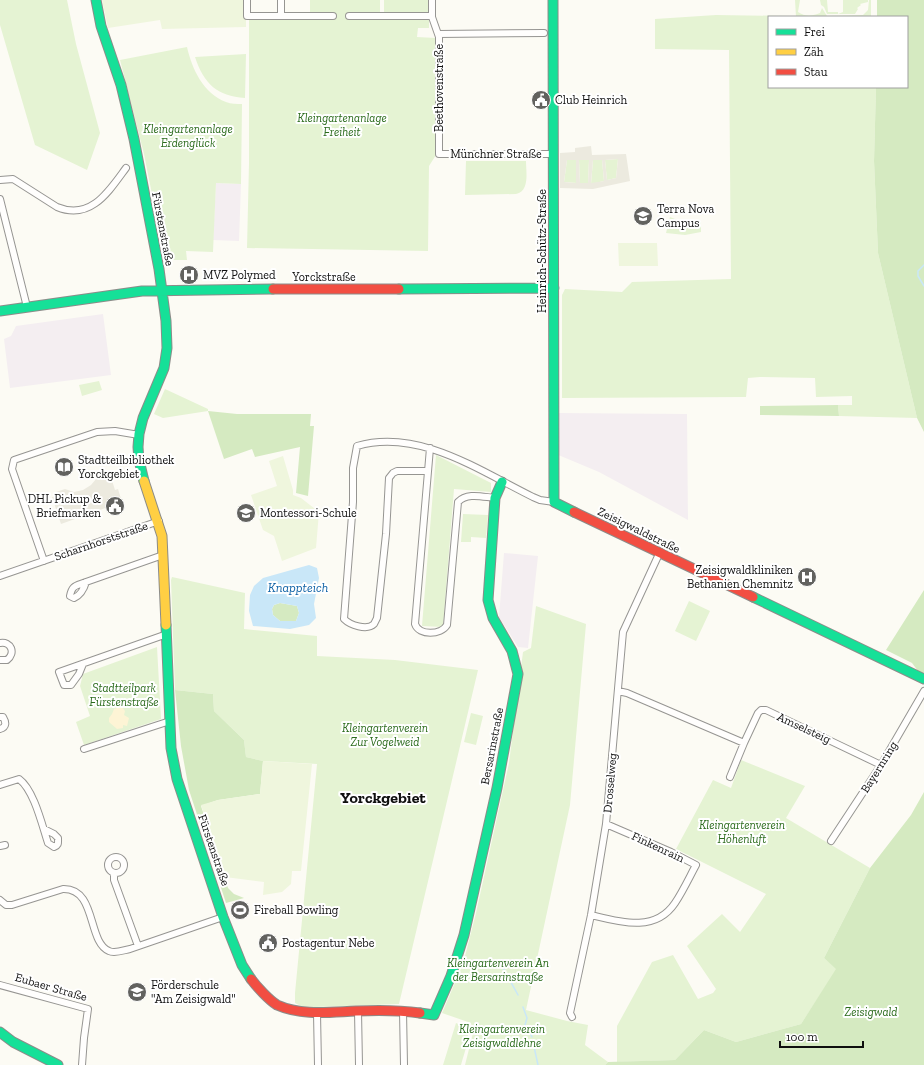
<svg xmlns="http://www.w3.org/2000/svg" width="924" height="1065" font-family="'Zilla Slab',serif">
  <rect width="100%" height="100%" fill="#fcfbf4"/>
  <path fill="#f4eef1" d="M216,183l25,1 -2,57 -26,-1z
    M103,314l8,61 -101,13 -6,-49 7,-3 5,-10z
    M557,413l130,1 1,106 -89,-48 -43,-18z
    M504,553l34,3 -10,92 -10,-1 -19,-30z"/>
  <path fill="#e5f3d3" d="M0,0h67l9,44 24,89 -13,37 -52,-25 -35,-120z
    M310,0h70v17h49v11h-11l-1,9 19,1v117l-7,11 -1,85 -181,-3 2,-85v-147l61,-1z
    M384,0h45v13h-45z
    M795,0h5l-2,12c7,5 15,4 22,1l2,-5 5,8 36,-1 5,-5 1,-10h2v16l-75,1z
    M820,0h7l1,12h10v2l5,-2v-12h25v2l-8,2 1,1 -4,3 1,1 -3,5h-28l-3,-7 -3,-2z
    M716,15l75,1v1h-22v70h107l-2,74 4,92 39,165 -78,-2 -1,-11h14v-9l-36,1 -1,-19 -55,-1 -12,1 -2,19 -184,1v-103l3,-6 57,3 10,-10 99,-3 -2,-229 -74,-1v-30z
    M187,47c5,22 16,46 39,55 5,2 11,2 16,2l-1,80 -25,-1 -3,69 -27,-1 1,9h-22l-21,-106 -24,-94z
    M246,54l-1,44c-28,-2 -41,-14 -50,-41z
    M618,159l-2,19 -9,2 -2,-20z
    M567,160h9l1,23 -13,-1z
    M579,160h10l-1,23h-8z
    M593,160h9l2,21 -13,3z
    M466,161h60c0,11 4,30 -10,33l-51,1z
    M670,217l10,4 21,1v10l-16,3 -19,-2z
    M99,381l3,9 -20,6 -3,-11z
    M165,389l43,20v2l-45,7 -9,-4z
    M436,455l55,28v9l-37,-3 -11,138 -21,-1z
    M463,514l25,1 -2,23 -15,-1v5h-10z
    M172,577l73,16 -1,36 73,7v20l78,4 83,10 -79,334 -85,3 -13,-1 -6,-3v-10l22,-229 -54,-3 -17,-4 -2,-17 -30,-29 -1,-17 -38,-4 -4,-110z
    M689,601l21,10 -14,30 -21,-10z
    M536,606l50,18 -16,181 -44,205 41,11 21,4 -3,20 23,17 -3,3h-140l8,-32 -2,-10 -29,-10 21,-49 13,-51 33,-150 14,-111 8,-4z
    M157,647l4,72 -77,26 -8,-23 14,-6 -10,-30 3,-12z
    M471,713l12,3 -7,29 -12,-3z
    M741,760l64,26 -19,32 84,50 -46,90 13,11 -36,55 -65,18 -32,-12 -29,30 -58,2v-36l35,-64 21,-7 25,44 15,-6 3,-4 -29,-43 35,-32 18,18 26,-38 -90,-45 37,-69 18,8z
    M456,1023c4,2 8,2 11,6 4,7 -4,28 -6,36h-18z"/>
  <path fill="#d5eac1" d="M877,0h47v432l-7,-14 -39,-165 -4,-92 2,-74h31v-70h-30z
    M838,405l1,11 -79,-1v-9z
    M208,411l29,3h74l-1,12h4l-6,70 -12,-3 4,-46 -45,10 -3,-8 -28,10z
    M924,590v89l-12,-16 -26,-13z
    M280,603l17,3 2,7 -3,8h-16l-7,-6 -1,-6 2,-4z
    M175,690l38,4 1,17 30,29 2,17 17,4 -3,33 -42,6 -17,6 27,82 6,6 10,4 -18,5 -37,-113 -8,-44z
    M924,792v273h-319l3,-3 67,-2 29,-30 32,12 65,-18 35,-55 -12,-11 46,-90 41,-53z"/>
  <path fill="#fdf4d5" d="M120,707l3,1 2,3 -1,4 5,3 -2,8 -4,-1v3l-6,1 -8,-7v-4l3,-4 2,-5z"/>
  <path fill="#eff6dd" d="M102,0h144v27l-84,2 -2,-9 -52,8z
    M618,243h39l1,23h-39z
    M283,456l10,34v5l8,3 18,14 -3,36 -34,13 -8,-25 -11,-6 -12,-35 26,-9 -8,-25z
    M263,761l49,3 -11,107h-9l-1,13 -9,8 -19,3 1,-13 -39,-5 -24,-72 17,-5 42,-6z"/>
  <path fill="#eceadf" fill-rule="evenodd" d="M591,146l1,9 34,-1 4,27 -37,8 -33,-1v-35l15,-1v-4zM618,159l-2,19 -9,2 -2,-20zM567,160h9v23l-12,-1zM579,160h10l-1,23h-8zM593,160h9l2,21 -13,2z
    M110,474l5,16 3,-1 4,13 -61,22 -9,-27 5,-1 -1,-4 9,-3 9,3 9,-2 8,-5 5,-6z"/>
  <path fill="#c9e7f8" fill-rule="evenodd" d="M309,565l8,3 2,10 -5,26 2,14 -7,7 -19,4 -37,-3 -4,-15 1,-16 4,-9 9,-8zM280,603l17,3 2,7 -3,8h-16l-7,-6 -1,-6 2,-4z"/>
  <g fill="none" stroke-linecap="round" stroke-linejoin="round">
    <path stroke="#c9e7f8" stroke-width="1.5" d="M924,265l-6,6v5l6,10
      M498,962l4,4 16,29
      M523,1007l4,11 -2,7 4,6 3,6
      M533,1042l5,23"/>
    <defs>
      <path id="street" d="M247,0v16h86
        M281,0v16
        M432,0v17l7,20v117h115
        M349,16h83
        M438,34l106,-1
        M0,180l13,-1 44,28c34,14 52,-16 69,-39
        M0,199l27,108
        M430,448l-15,176c4,12 26,11 32,1l11,-123c9,-10 25,-5 37,-4
        M428,471h-31l-4,2 -4,5 -3,56 -9,84c0,0 -3,6 -3,6 -7,7 -24,1 -30,-5l9,-117v-34l4,-22c62,-18 123,25 176,51l7,3 14,2
        M44,561l-32,-92 2,-9 83,-28 18,-1 24,4
        M0,576l159,-55
        M86,582c-2,7 -5,13 -12,16l-4,-2c2,-11 6,-10 16,-14l77,-27
        M0,643c11,-2 16,10 7,17h-7
        M83,664l-4,10 -8,11h-7l-5,-13 108,-38
        M618,691l9,2 117,50 14,-30 3,-3h5l115,55
        M0,717h3c3,5 4,10 -3,12
        M84,749l86,-28
        M730,777l14,-34
        M0,785l19,-6c15,11 23,46 29,64l6,4c5,-2 4,-4 4,-9l-4,-4 -10,-5
        M831,841l50,-76 43,-74
        M0,846l5,-1
        M108 865a8 8 0 1 1 16 0a8 8 0 1 1-16 0Z
        M114,873v7l24,66
        M0,900l6,5h6l51,-16c34,-1 24,53 46,62 6,3 15,-1 21,-2l93,-32
        M591,915c29,7 64,18 84,-12 8,-12 14,-25 21,-38l-25,-13 -65,-28
        M0,985l88,24 -4,29 -2,27
        M358,1011l1,54
        M403,1011l1,54
        M317,1013l1,52
        M572,1017l-2,-4 21,-98 15,-91 17,-192 36,-78"/>
      <path id="fast" d="M96,0l5,26 20,59 13,54 25,130 7,52 1,27 -3,20 -21,50 -4,16 -1,13 1,13 5,21
        M553,0l1,502 20,10
        M399,289l155,-1
        M0,311l142,-20 131,-2
        M753,597l171,82
        M166,625l5,123 6,31 46,138 19,48 9,14
        M420,1013l14,2 17,-39 13,-41 33,-147 21,-114 -6,-23 -19,-33 -5,-18 7,-102 7,-16
        M0,1032l13,10 45,23"/>
      <path id="slow" d="M144,481l18,55 4,89"/>
      <path id="jam" d="M273,289h126
        M574,512l179,85
        M251,979c6,8 18,21 26,26 25,11 53,7 79,6 21,-1 43,-1 64,2"/>
    </defs>
    <use href="#street" stroke="#969592" stroke-width="8"/>
    <use href="#fast" stroke="#8c8c89" stroke-width="11"/>
    <use href="#slow" stroke="#8c8c89" stroke-width="11"/>
    <use href="#jam" stroke="#8c8c89" stroke-width="11"/>
    <use href="#street" stroke="#fffefd" stroke-width="6"/>
    <use href="#fast" stroke="#16e098" stroke-width="9"/>
    <use href="#slow" stroke="#ffcf43" stroke-width="9"/>
    <use href="#jam" stroke="#f24e42" stroke-width="9"/>
  </g>
  <defs>
    <symbol id="civic-disc" viewBox="-11 -11 22 22"><circle r="9.5" fill="#62625f" stroke="#fff"/><path d="M-.6-6.5H3V-4.5H.6V-3L4-1V1h2V6H-6V1h2V-1L-.6-3ZM-1.2 2.5V6h2.4V2.5Z" fill="#fff"/></symbol>
    <symbol id="school-disc" viewBox="-11 -11 22 22"><circle r="9.5" fill="#62625f" stroke="#fff"/><path d="M0-5L7-2L0 1L-7-2ZM-4 1L0 2.5L4 1V4Q0 6-4 4Z" fill="#fff"/></symbol>
    <symbol id="hospital-disc" viewBox="-11 -11 22 22"><circle r="9.5" fill="#62625f" stroke="#fff"/><path d="M-5-5h3v3.5h4V-5h3V5h-3V1.5h-4V5h-3Z" fill="#fff"/></symbol>
    <symbol id="library-disc" viewBox="-11 -11 22 22"><circle r="9.5" fill="#62625f" stroke="#fff"/><path d="M-6-4Q-3-5.5-.7-3.5V5Q-3 3-6 4ZM6-4Q3-5.5 .7-3.5V5Q3 3 6 4Z" fill="#fff"/></symbol>
    <symbol id="stadium-disc" viewBox="-11 -11 22 22"><circle r="9.5" fill="#62625f" stroke="#fff"/><path d="M0-5a6.5 5 0 1 0 0 10a6.5 5 0 1 0 0-10ZM-3.5-1.8h7v3.6h-7Z" fill="#fff"/></symbol>
  </defs>
  <g fill-rule="evenodd">
    <use href="#civic-disc" x="530" y="89" width="22" height="22"/>
    <use href="#school-disc" x="632" y="205" width="22" height="22"/>
    <use href="#hospital-disc" x="178" y="264" width="22" height="22"/>
    <use href="#library-disc" x="53" y="456" width="22" height="22"/>
    <use href="#civic-disc" x="104" y="495" width="22" height="22"/>
    <use href="#school-disc" x="235" y="502" width="22" height="22"/>
    <use href="#hospital-disc" x="796" y="566" width="22" height="22"/>
    <use href="#stadium-disc" x="229" y="899" width="22" height="22"/>
    <use href="#civic-disc" x="257" y="932" width="22" height="22"/>
    <use href="#school-disc" x="126" y="981" width="22" height="22"/>
  </g>
  <g text-anchor="middle" dominant-baseline="central" stroke-width="4" stroke-linejoin="round" paint-order="stroke">
    <g font-size="12" fill="#0f0f0f" stroke="#fff">
      <text transform="translate(439 88) rotate(-90)">Beethovenstraße</text>
      <text x="496" y="154">Münchner Straße</text>
      <text transform="translate(163 229) rotate(79)">Fürstenstraße</text>
      <text transform="translate(542 251) rotate(-90)">Heinrich-Schütz-Straße</text>
      <text x="324" y="277">Yorckstraße</text>
      <text transform="translate(639 530) rotate(26)">Zeisigwaldstraße</text>
      <text transform="translate(101 541) rotate(-19)">Scharnhorststraße</text>
      <text transform="translate(804 728) rotate(25)">Amselsteig</text>
      <text transform="translate(492 746) rotate(-79)">Bersarinstraße</text>
      <text transform="translate(879 767) rotate(-58)">Bayernring</text>
      <text transform="translate(610 783) rotate(-85)">Drosselweg</text>
      <text transform="translate(658 847) rotate(25)">Finkenrain</text>
      <text transform="translate(214 850) rotate(71)">Fürstenstraße</text>
      <text transform="translate(51 987) rotate(16)">Eubaer Straße</text>
    </g>
    <g font-size="12" fill="#0f0f0f" stroke="#fff" text-anchor="start">
      <text x="555" y="100">Club Heinrich</text>
      <text x="657" y="209">Terra Nova<tspan x="657" dy="14">Campus</tspan></text>
      <text x="203" y="275">MVZ Polymed</text>
      <text x="78" y="460">Stadtteilbibliothek<tspan x="78" dy="14">Yorckgebiet</tspan></text>
      <text x="101" y="499" text-anchor="end">DHL Pickup &amp;<tspan x="101" dy="14">Briefmarken</tspan></text>
      <text x="260" y="513">Montessori-Schule</text>
      <text x="793" y="570" text-anchor="end">Zeisigwaldkliniken<tspan x="793" dy="14">Bethanien Chemnitz</tspan></text>
      <text x="254" y="910">Fireball Bowling</text>
      <text x="282" y="943">Postagentur Nebe</text>
      <text x="151" y="985">Förderschule<tspan x="151" dy="14">"Am Zeisigwald"</tspan></text>
    </g>
    <g font-size="12" font-style="italic" fill="#2b6b1c" stroke="#fff">
      <text x="342" y="118">Kleingartenanlage<tspan x="342" dy="14">Freiheit</tspan></text>
      <text x="188" y="129">Kleingartenanlage<tspan x="188" dy="14">Erdenglück</tspan></text>
      <text x="124" y="688">Stadtteilpark<tspan x="124" dy="14">Fürstenstraße</tspan></text>
      <text x="385" y="728">Kleingartenverein<tspan x="385" dy="14">Zur Vogelweid</tspan></text>
      <text x="742" y="825">Kleingartenverein<tspan x="742" dy="14">Höhenluft</tspan></text>
      <text x="498" y="963">Kleingartenverein An<tspan x="498" dy="14">der Bersarinstraße</tspan></text>
      <text x="871" y="1012">Zeisigwald</text>
      <text x="502" y="1029">Kleingartenverein<tspan x="502" dy="14">Zeisigwaldlehne</tspan></text>
    </g>
    <g font-size="13" font-style="italic" fill="#1264a7" stroke="#fff">
      <text x="298" y="587">Knappteich</text>
    </g>
    <g font-size="16" font-weight="bold" fill="#0f0f0f" stroke="#fff">
      <text x="383" y="797">Yorckgebiet</text>
    </g>
  </g>
  <rect x="768" y="16" width="140" height="72" fill="#ffffff" stroke="#9f9f9f"/>
  <rect x="776" y="29" width="20" height="6" fill="#16e098" stroke="#9f9f9f"/>
  <text x="804" y="36" font-size="12" fill="#0f0f0f">Frei</text>
  <rect x="776" y="49" width="20" height="6" fill="#ffcf43" stroke="#9f9f9f"/>
  <text x="804" y="56" font-size="12" fill="#0f0f0f">Zäh</text>
  <rect x="776" y="69" width="20" height="6" fill="#f24e42" stroke="#9f9f9f"/>
  <text x="804" y="76" font-size="12" fill="#0f0f0f">Stau</text>
  <path d="M780 1041v6h83v-6" fill="none" stroke="#0f0f0f" stroke-width="2"/>
  <text x="786" y="1041" font-size="12" fill="#0f0f0f" stroke="#ffffff" stroke-width="3" paint-order="stroke">100 m</text>
</svg>
